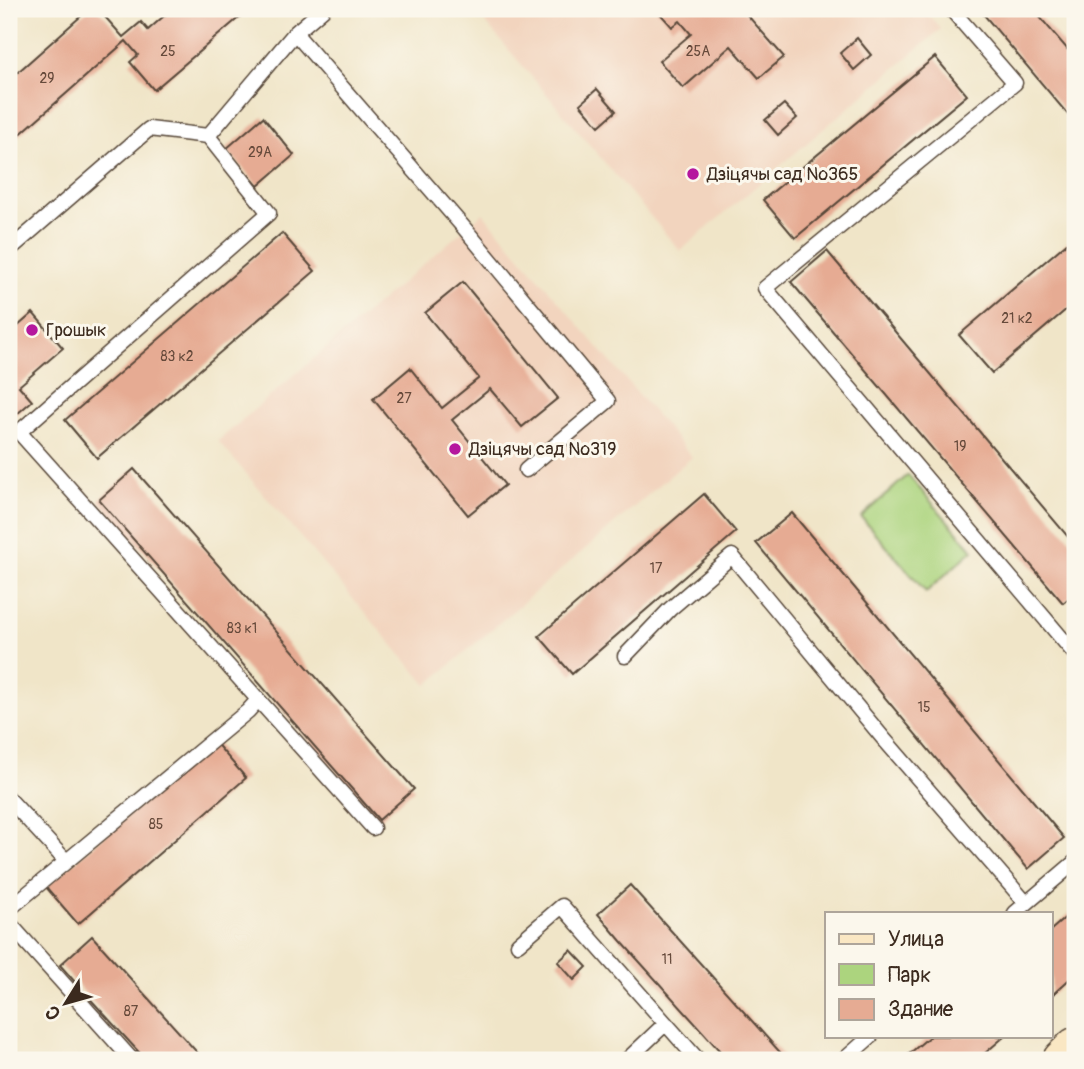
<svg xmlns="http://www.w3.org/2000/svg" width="1084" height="1069" font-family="Pangolin,sans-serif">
  <rect width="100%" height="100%" fill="#fbf7ec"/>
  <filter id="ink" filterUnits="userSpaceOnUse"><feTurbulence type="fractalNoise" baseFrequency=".0143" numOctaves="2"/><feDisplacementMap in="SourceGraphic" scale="14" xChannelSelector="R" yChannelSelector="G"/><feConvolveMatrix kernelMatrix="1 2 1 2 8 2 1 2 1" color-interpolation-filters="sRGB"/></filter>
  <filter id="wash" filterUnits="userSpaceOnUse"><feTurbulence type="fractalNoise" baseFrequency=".00686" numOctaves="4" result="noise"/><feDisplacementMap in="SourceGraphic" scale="28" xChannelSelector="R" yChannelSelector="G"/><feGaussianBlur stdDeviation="1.57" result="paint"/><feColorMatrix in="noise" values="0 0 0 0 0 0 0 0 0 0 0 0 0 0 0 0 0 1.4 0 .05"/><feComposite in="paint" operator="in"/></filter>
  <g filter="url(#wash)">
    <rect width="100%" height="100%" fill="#f0e5c8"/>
    <path fill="#f2d4be" d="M474,9h450l17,20 -261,222z
      M483,213l209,244 -265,228 -209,-244z"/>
    <path fill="#acd47e" stroke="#747f4e" stroke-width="2" d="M908,475l65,75 -47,42 -65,-75z"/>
    <g id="blocks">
      <path fill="#e6ab93" d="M89,9h9l25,28 18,-15 7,8 24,-21h77l-95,81 -24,-28 8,-7 -12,-14 -117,103v-64z
        M656,9h86l42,48 -25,21 -28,-32 -48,42 -24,-27 32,-27 -11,-13 -8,6z
        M979,9h54l42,49v65z
        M857,38l14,17 -17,15 -14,-17z
        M935,57l32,38 -172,143 -32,-38z
        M597,89l19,22 -17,15 -19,-22z
        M784,104l13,14 -19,17 -13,-15z
        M263,117l31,38 -36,31 -32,-37z
        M282,233l33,38 -218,187 -32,-38z
        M1075,236v66l-83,71 -33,-38z
        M827,251l248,294v48l-12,10 -272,-321z
        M463,282l95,116 -36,29 -32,-38 -38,31 53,65 -37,30 -95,-116 37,-31 32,40 37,-30 -54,-65z
        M33,313l30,35 -44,38 13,15 -23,20v-87z
        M134,469l280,320 -35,31 -280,-320z
        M704,494l32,38 -164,142 -33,-38z
        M792,513l272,325 -36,31 -272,-326z
        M214,741l32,37 -168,146 -32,-37z
        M630,885l157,175h-59l-107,-119 -23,-27z
        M1075,909v65l-24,22v-66z
        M92,936l112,124h-58l-63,-69 -23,-26z
        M571,950l16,17 -13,13 -16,-18z
        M930,1036h75l-28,24h-75z"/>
    </g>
  </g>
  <g filter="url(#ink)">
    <use href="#blocks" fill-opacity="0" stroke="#564638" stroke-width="2"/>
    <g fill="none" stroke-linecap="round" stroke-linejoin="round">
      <defs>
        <path id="lane" d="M951,9l64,74 -250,205 310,366
          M295,33l170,196 143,172 -82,69
          M208,136l61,77 -250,219 354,396
          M9,250l140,-121 59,7 87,-103 28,-24
          M625,656l45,-47 62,-53 151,182 143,165
          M9,799l57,62
          M9,909l239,-198 9,-10
          M1015,913l60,-51
          M9,923l123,137
          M518,944l44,-38 136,154
          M845,1059l26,-23
          M627,1060l38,-36"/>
        <path id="secondary" d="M1062,1060l13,-13"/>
      </defs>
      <use href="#lane" stroke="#564638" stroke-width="17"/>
      <use href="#secondary" stroke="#564638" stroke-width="41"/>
      <use href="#lane" stroke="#fff" stroke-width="14"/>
      <use href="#secondary" stroke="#fae7c3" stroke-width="38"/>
    </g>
  </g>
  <g fill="#b5179e" stroke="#fbf7ec" stroke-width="2.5">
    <circle cx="693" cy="174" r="7"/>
    <circle cx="32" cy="330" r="7"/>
    <circle cx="455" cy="449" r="7"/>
  </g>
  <g text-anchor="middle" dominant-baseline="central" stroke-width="6" stroke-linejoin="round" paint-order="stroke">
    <g font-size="14" fill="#664a3b">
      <text x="168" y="51">25</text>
      <text x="698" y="51">25А</text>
      <text x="47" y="78">29</text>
      <text x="260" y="152">29А</text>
      <text x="1017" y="318">21 к2</text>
      <text x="177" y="356">83 к2</text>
      <text x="404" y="398">27</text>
      <text x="960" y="446">19</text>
      <text x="656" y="568">17</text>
      <text x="242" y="628">83 к1</text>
      <text x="924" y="707">15</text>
      <text x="156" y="824">85</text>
      <text x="667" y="959">11</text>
      <text x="131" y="1011">87</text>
    </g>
    <g font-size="18" fill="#3b2a1e" stroke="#fbf7ec" text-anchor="start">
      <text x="707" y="174">Дзіцячы сад №365</text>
      <text x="46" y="330">Грошык</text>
      <text x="469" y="449">Дзіцячы сад №319</text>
    </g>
  </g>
  <rect width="1084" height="1069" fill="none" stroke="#fbf7ec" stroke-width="35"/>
  <rect x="825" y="912" width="228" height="126" fill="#fbf7ec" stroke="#aea59a" stroke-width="2"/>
  <rect x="839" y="934" width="35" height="10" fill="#fae7c3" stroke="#aea59a" stroke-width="2"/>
  <text x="888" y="946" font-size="21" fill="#3b2a1e">Улица</text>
  <rect x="839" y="964" width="35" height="21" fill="#acd47e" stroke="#aea59a" stroke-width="2"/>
  <text x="888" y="982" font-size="21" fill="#3b2a1e">Парк</text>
  <rect x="839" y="999" width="35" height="21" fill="#e6ab93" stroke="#aea59a" stroke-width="2"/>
  <text x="888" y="1016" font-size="21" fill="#3b2a1e">Здание</text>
  <g transform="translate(66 1003) rotate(233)" stroke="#fbf7ec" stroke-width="5" paint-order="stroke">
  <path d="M0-5L12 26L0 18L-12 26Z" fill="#3b2a1e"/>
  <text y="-10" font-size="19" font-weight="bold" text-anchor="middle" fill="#3b2a1e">С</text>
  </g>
</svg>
